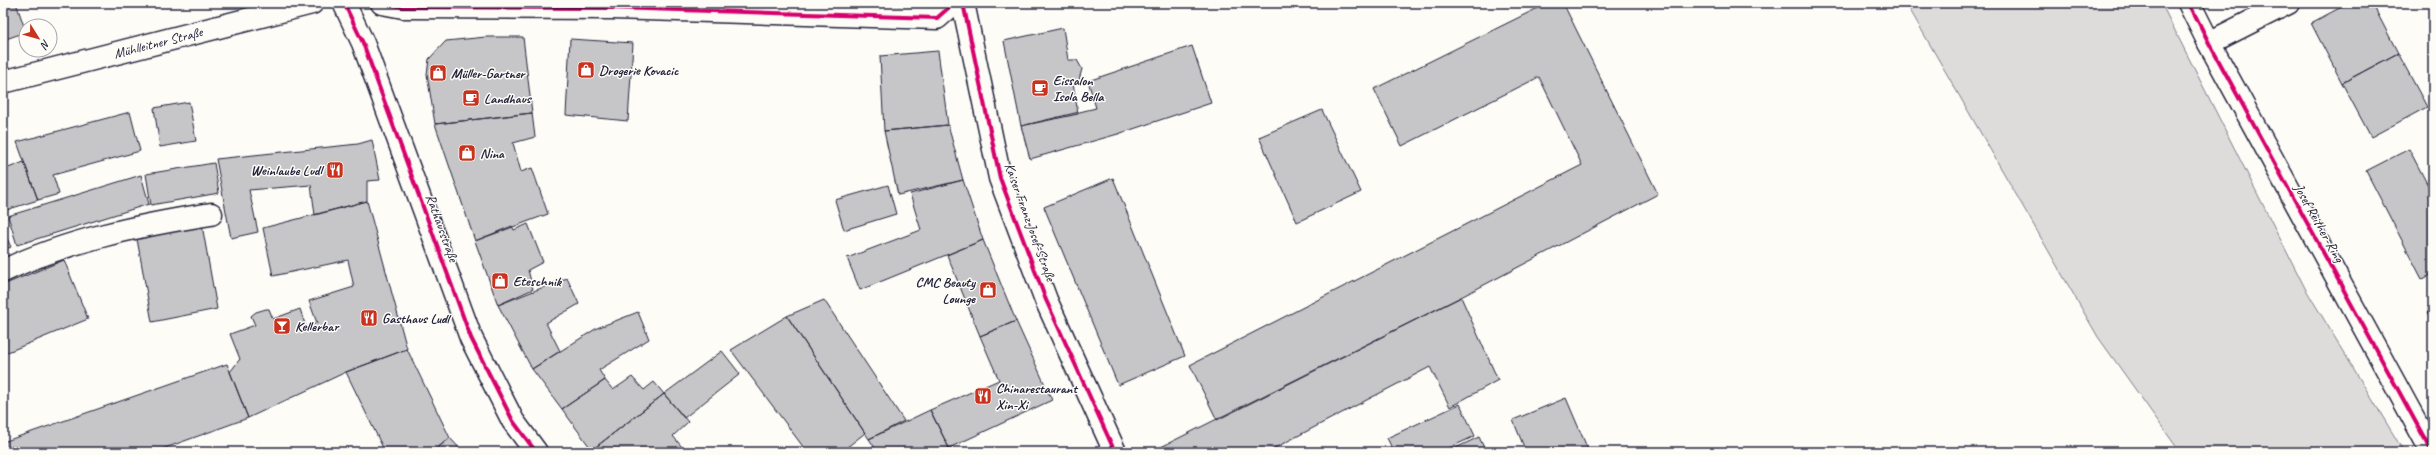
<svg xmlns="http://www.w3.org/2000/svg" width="2436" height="455" font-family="Caveat,sans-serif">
  <rect width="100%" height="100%" fill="#fdfcf7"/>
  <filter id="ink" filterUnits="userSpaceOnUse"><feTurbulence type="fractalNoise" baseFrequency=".025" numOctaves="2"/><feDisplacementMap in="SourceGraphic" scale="8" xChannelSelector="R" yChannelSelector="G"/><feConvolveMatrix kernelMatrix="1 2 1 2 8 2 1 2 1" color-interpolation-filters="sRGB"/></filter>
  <g filter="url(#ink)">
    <path fill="#dddcdb" stroke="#807f8b" d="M1906,3h255l144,285 99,164h-224l-82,-115z"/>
    <path fill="#c6c6c8" stroke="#22223b" d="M3,3h13l10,29 -23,8z
      M1548,3h15l95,191 -197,103 -244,123 -27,-55 392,-200 -43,-88 -137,69 -28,-57z
      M2349,3h23l26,50 -56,30 -31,-60z
      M1063,28l5,32h9l5,9 -3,11 -6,3 5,31 -57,12 -17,-85z
      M486,37h37l9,76 -97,11 -8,-50 2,-15 17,-18z
      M570,39l63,4 -5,78 -62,-6z
      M1192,46l19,57 -93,31 -88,25 -9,-33 75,-18 -8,-27z
      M938,51l10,74 -64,6 -4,-75z
      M2398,53l29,54 -56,30 -29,-54z
      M189,102l7,39 -36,6 -6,-39z
      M1322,110l39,82 -64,30 -38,-85z
      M130,112l10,39 -87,24 6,19 -21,6 -21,-58z
      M532,113l3,24 -22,6 8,29 11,-4 16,46 -73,27 -40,-117z
      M948,125l15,55 -65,15 -14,-64z
      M372,140l8,40 -13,1v20l-52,14 -4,-30 -62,5 9,42 -27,6 -15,-79 142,-15z
      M2409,149l24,46v78l-11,6 -56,-108z
      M24,162l14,38 -35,11v-41z
      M214,163l5,30 -68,12 -5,-31z
      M141,175l8,29 -132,41 -9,-29z
      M1113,178l72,178 -67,29 -74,-178z
      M963,180l20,60 -123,50 -13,-32 74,-28 -11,-36z
      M888,185l8,29 -52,16 -9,-30z
      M367,201l40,148 -61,23 -98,46 -18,-46 10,-13 -10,-25 25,-9 -4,-9 5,-4 10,-3h3l4,10 27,-10 6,18 11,-4 -8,-22 45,-14 -6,-27 -75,16 -10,-48z
      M528,224l15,38 -15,8 5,19 -35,16 -23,-64 37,-15 2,4z
      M202,225l15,84 -65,13 -15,-83z
      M3,230l8,17 -8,3z
      M983,240l33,81 -36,15 -33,-81z
      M64,260l24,59 -85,35v-69z
      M567,278l12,26 -33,19 14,28 -28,18 -34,-64z
      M1461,297l37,83 -48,27 -20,-40 -163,85h-116z
      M824,300l80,121 -35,18 -82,-123z
      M2433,310v14l-6,-11z
      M638,312l11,27 -50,31 6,10 -43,29 -30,-40 65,-41z
      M787,316l78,117 -24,19h-34l-76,-102z
      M1016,321l36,79 -103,48 -19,-38 69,-30 -19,-44z
      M407,349l43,89 -18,14h-47l-39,-80z
      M722,351l18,23 -56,44 -20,-24z
      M227,364l21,54 -94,34h-151v-10z
      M632,377l12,13 10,-8 10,12 -72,56 -30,-41 43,-29 8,10z
      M664,394l24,28 -15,14 9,11v5h-89l-1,-2z
      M1566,398l23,54h-63l-13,-32z
      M1460,404l15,32 -35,16h-46l-7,-14z
      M930,410l19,38 -8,4h-63l-9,-13z
      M1479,437l7,15h-39z
      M450,438l13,14h-31z"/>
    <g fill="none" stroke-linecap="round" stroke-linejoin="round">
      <defs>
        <g id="minor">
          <path d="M344,3l19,40 108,295 42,83 23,31"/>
          <path d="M382,3l21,4 209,1 325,10 17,-15"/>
          <path d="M963,3l37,175 46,122 69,152"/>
          <path d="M2189,3l20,40 223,409"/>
          <path d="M2209,43l79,-40"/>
          <path id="s1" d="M3,82l309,-79"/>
          <path d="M3,271c65,-31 138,-46 208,-57"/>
        </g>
      </defs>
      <use href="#minor" stroke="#22223b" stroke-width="25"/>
      <use href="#minor" stroke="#fdfcf7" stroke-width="22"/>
      <defs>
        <path id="cycleway" d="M344,3l19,40 108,295 42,83 23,31
          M382,3l21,4 209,1 325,10 17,-15
          M963,3l37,175 46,122 69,152
          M2189,3l20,40 223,409"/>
      </defs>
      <use href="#cycleway" stroke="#fdfcf7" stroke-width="6"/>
      <use href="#cycleway" stroke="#d6006c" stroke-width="4"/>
    </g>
  </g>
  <defs>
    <symbol id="shop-square" viewBox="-11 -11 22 22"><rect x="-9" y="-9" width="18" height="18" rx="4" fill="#c8321e" stroke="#fdfcf7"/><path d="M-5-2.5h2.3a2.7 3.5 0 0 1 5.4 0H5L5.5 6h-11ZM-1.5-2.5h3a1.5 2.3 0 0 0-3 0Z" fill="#fff"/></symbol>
    <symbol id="cafe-square" viewBox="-11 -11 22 22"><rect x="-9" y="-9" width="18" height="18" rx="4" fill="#c8321e" stroke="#fdfcf7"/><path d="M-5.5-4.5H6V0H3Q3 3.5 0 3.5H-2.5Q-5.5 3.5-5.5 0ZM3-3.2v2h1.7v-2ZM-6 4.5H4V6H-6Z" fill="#fff"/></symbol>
    <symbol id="restaurant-square" viewBox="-11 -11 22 22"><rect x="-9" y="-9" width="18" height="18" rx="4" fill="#c8321e" stroke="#fdfcf7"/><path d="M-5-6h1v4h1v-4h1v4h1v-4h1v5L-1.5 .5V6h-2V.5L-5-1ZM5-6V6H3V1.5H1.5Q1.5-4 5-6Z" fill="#fff"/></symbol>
    <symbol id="bar-square" viewBox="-11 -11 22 22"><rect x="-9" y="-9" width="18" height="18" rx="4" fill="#c8321e" stroke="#fdfcf7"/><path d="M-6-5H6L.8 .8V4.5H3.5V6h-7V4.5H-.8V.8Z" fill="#fff"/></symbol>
  </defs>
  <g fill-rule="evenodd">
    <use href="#shop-square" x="576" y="60" width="20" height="20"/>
    <use href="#shop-square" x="428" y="63" width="20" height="20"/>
    <use href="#cafe-square" x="1030" y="78" width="20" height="20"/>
    <use href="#cafe-square" x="461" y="88" width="20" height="20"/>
    <use href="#shop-square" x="457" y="143" width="20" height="20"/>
    <use href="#restaurant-square" x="325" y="160" width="20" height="20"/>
    <use href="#shop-square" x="490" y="271" width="20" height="20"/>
    <use href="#shop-square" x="978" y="280" width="20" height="20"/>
    <use href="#restaurant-square" x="359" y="308" width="20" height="20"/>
    <use href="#bar-square" x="272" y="316" width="20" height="20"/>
    <use href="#restaurant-square" x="973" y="386" width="20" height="20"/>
  </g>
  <g text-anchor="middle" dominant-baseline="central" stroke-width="3" stroke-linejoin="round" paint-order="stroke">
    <g font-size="14" fill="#22223b" stroke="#fdfcf7">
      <text stroke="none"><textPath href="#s1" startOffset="160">Mühlleitner Straße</textPath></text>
      <text transform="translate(1030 222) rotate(70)">Kaiser Franz Josef-Straße</text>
      <text transform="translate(2319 223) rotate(61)">Josef Reither-Ring</text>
      <text transform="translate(442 228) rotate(70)">Rathausstraße</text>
    </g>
    <g font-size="14" font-weight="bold" fill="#22223b" stroke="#fdfcf7" text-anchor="start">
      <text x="599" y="70">Drogerie Kovacic</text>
      <text x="451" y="73">Müller-Gartner</text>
      <text x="1053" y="80">Eissalon<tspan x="1053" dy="16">Isola Bella</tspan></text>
      <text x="484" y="98">Landhaus</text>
      <text x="480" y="153">Nina</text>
      <text x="322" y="170" text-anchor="end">Weinlaube Ludl</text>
      <text x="513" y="281">Eteschnik</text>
      <text x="975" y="282" text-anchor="end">CMC Beauty<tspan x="975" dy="16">Lounge</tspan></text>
      <text x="382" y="318">Gasthaus Ludl</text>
      <text x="295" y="326">Kellerbar</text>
      <text x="996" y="388">Chinarestaurant<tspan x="996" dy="16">Xin-Xi</tspan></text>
    </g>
  </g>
  <rect width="2436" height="455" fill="none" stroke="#fdfcf7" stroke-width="16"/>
  <rect x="8" y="8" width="2420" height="439" fill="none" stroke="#22223b" stroke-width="1.5" filter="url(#ink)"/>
  <g transform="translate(38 38) rotate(127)"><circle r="19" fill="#fdfcf7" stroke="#a5a5ac"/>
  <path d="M0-3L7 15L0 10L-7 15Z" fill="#c8321e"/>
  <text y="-6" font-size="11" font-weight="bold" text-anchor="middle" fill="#22223b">N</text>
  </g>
</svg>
